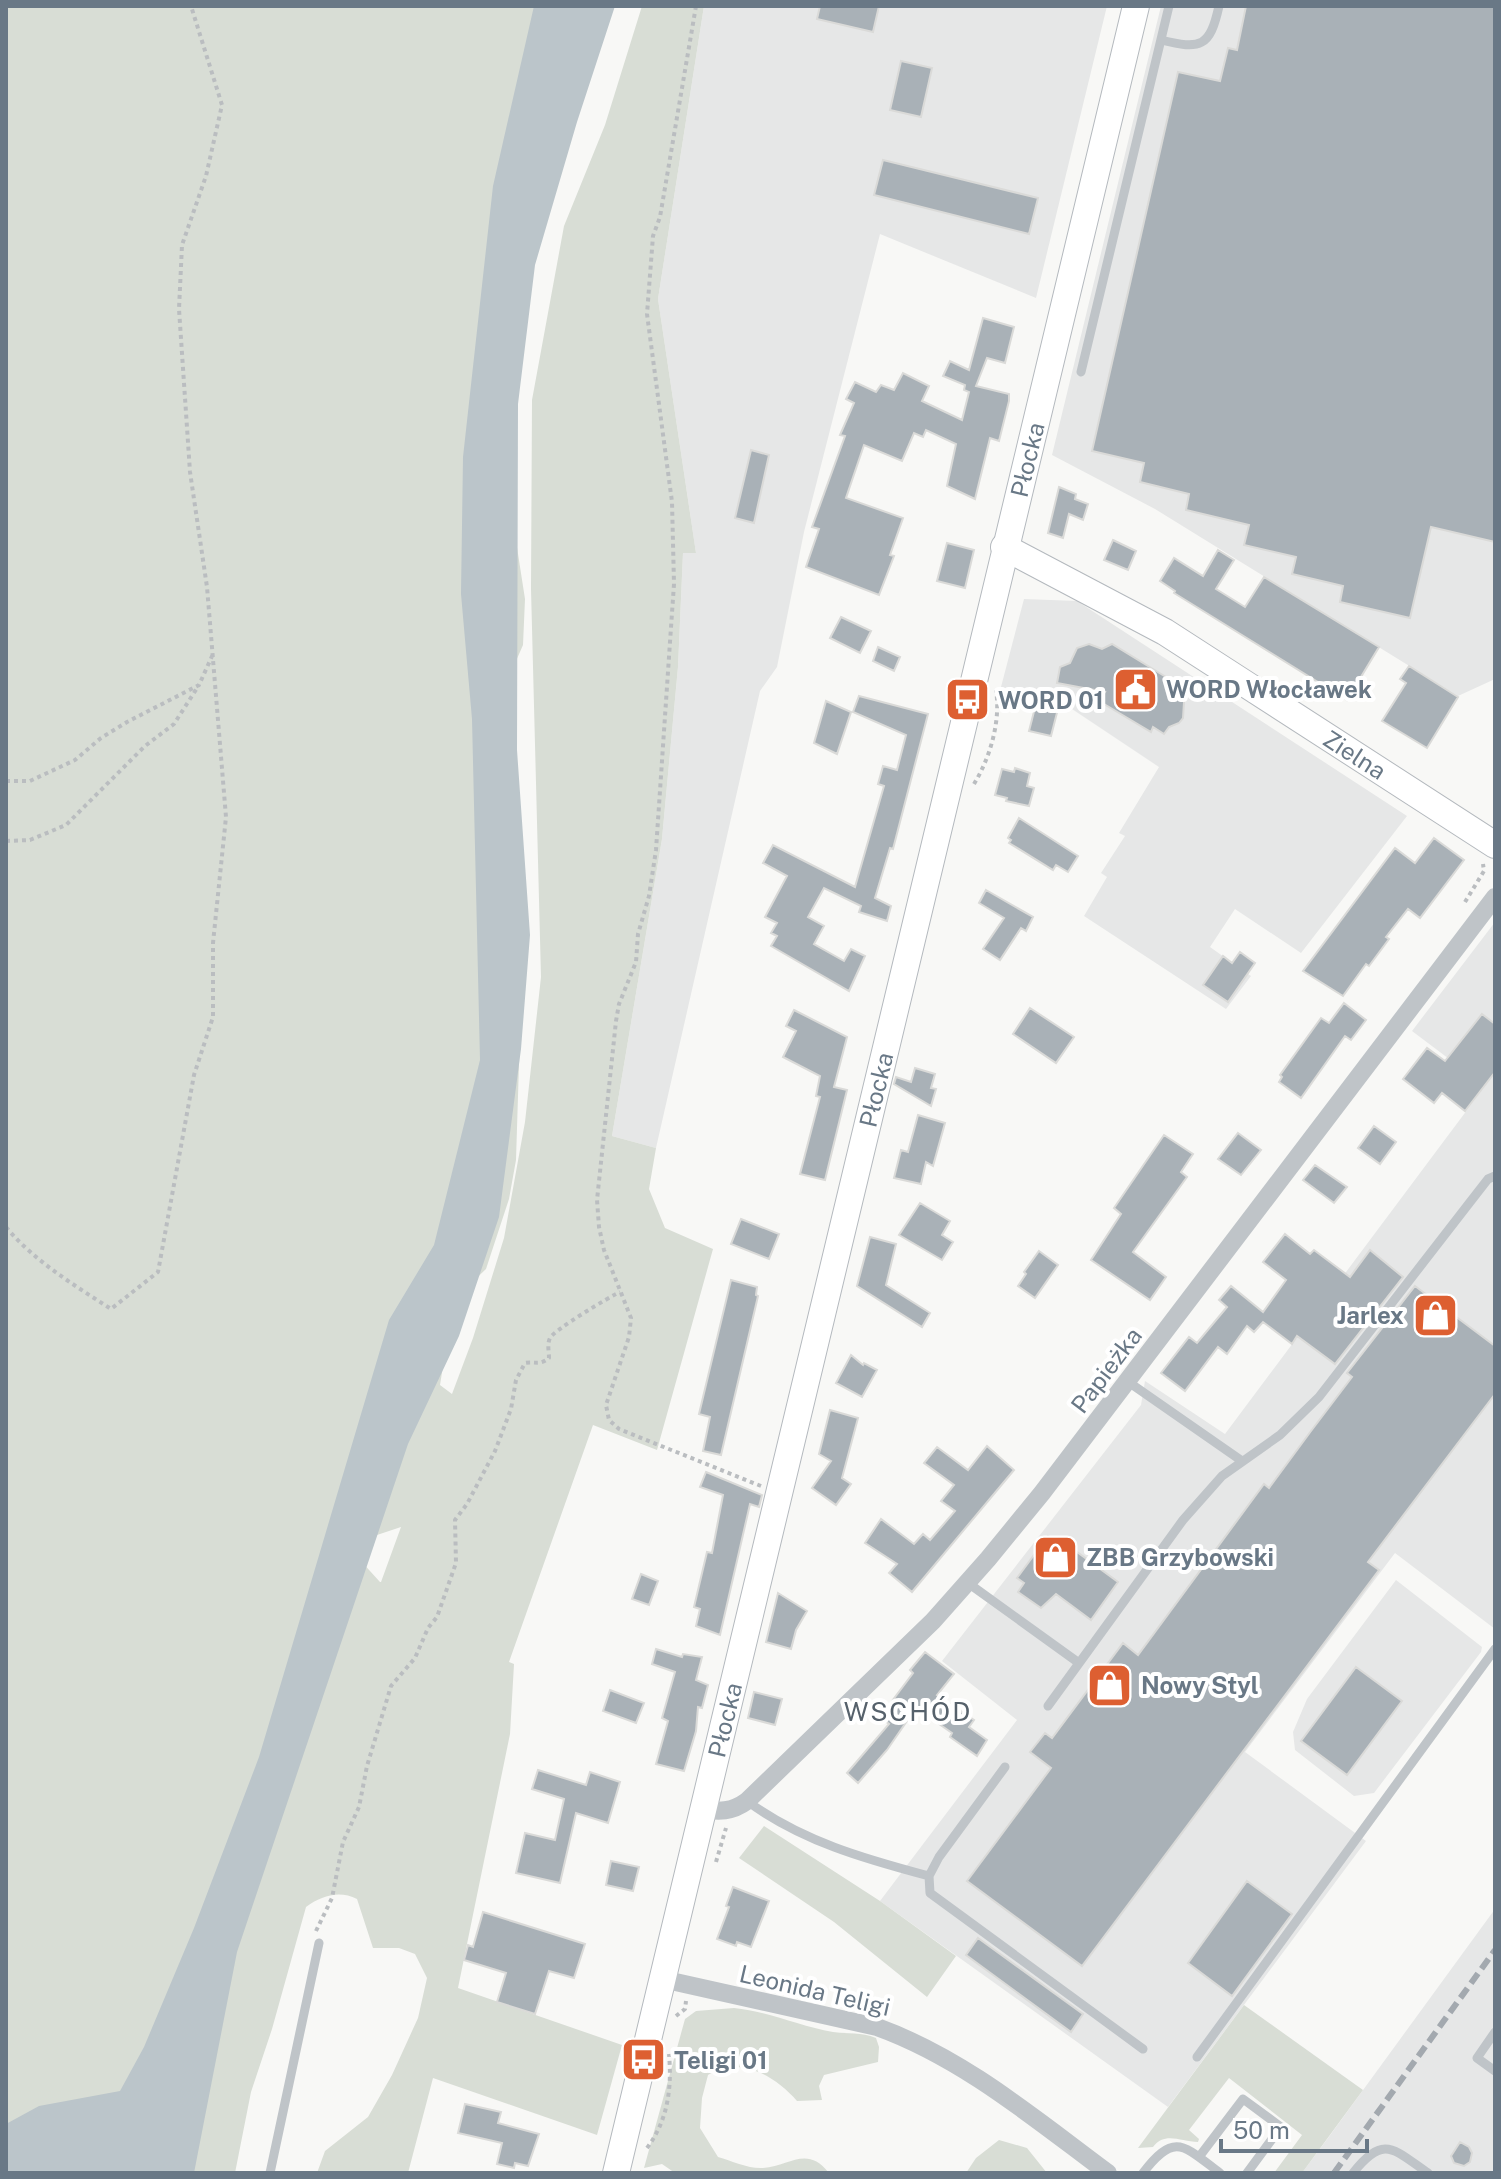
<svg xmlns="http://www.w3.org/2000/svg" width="1501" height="2179" font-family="'Public Sans',sans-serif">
  <rect width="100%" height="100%" fill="#f8f8f6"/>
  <path fill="#e6e7e7" d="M704,6h403l-71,292 -156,-64 -76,298 -27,135 -17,24 -104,457 -44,-12 50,-297 16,-172 5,-114h13l-38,-254z
    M1161,6h334v673l-37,17 -303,-187 -103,-54z
    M1024,599l53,2 330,215 -106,137 -66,-44 -25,38 41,29 -25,33 -142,-93 23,-39 -6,-4 24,-37 -6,-3 40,-66 -99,-66 -59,-14z
    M1495,922v707l-100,-76 -150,199 121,89 -198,266 -288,-206 137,-181 -75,-59 199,-256 4,-24 80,53 260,-348 -73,-55z
    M1396,1580l86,67 -1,5 -107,141 -20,3 -59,-46 -2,-18 14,-33z
    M1495,1909v264h-193l29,-39z"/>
  <path fill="#d8ddd5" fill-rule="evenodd" d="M6,6h598l-64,187 -23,159 -1,189 9,58 -2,46 -14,32 12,323 -5,160 -7,39 -23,70 -26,25 -16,66 -4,25 12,9 21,-56 31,-100 21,-116 16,-145 -10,-388 1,-189 32,-174 41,-101 37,-119h62l-46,293 38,254h-13l-5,114 -16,172 -50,297 44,12 -7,41 16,39 48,21 -56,201 -64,-25 -84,237 5,2 -4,70 -52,254 164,57 -25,90 -164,-57 -25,95h-91l8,-22 43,-34 24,-42 26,-57 9,-40 -12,-24 -16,-6h-26l-16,-49c-17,-9 -35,-4 -51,8l-34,122 -21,63 -16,81h-229zM401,1527l-20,55h-1l-20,-22 11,-23z
    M764,1826l116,75 76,55 -29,41 -93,-75 -95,-64z
    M1244,2005l119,85 -61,83h-28l28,-38 -73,-57 -40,52 10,9 -1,3c-17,0 -33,-11 -45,5l-15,1z
    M734,2008c33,3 65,18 99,24 15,2 28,0 43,6l3,9 -1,15 -54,13 -5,11 3,14 -25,1c-22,-25 -57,-46 -89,-26l-6,23 -2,30 18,29c14,4 31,12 45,11 27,-2 44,-23 66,5h-154l-13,-9 -18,4 41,-149 11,-8z
    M999,2140l28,8 20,25h-81l10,-15z"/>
  <path fill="#bbc5ca" d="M534,6h81l-38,116 -42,143 -17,139 -1,346 13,185 -9,114 -22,168 -40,119 -51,108 -171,508 -43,221h-188v-49l33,-18 81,-15 24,-44 50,-119 65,-171 130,-437 45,-75 46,-185 -8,-341 -11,-125 2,-137 30,-271z"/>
  <path fill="#a9b1b7" stroke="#dadad8" stroke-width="2" d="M820,6h59l-6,26 -56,-13z
    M1246,6h249v536l-64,-15 -21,91 -70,-16 3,-16 -51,-12 4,-17 -52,-12 5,-20 -63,-15 3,-16 -49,-12 4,-19 -52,-12 86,-379 42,9 8,-33 9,2z
    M901,61l31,7 -11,49 -31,-7z
    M883,160l155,38 -9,36 -155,-39z
    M983,318l31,9 -9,36 -18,-5 -11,28 33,8v7l-10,40 -9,-3 -15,61 -28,-13 9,-42 -30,-14 -3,7 -9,-4 -12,28 -38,-16 -18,53 57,20 -13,37 4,1 -15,39 -73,-28 13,-38 -7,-2 33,-91 -5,-1 14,-32 -8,-4 9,-17 21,10 5,-7 13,5 9,-17 26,13 -7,15 40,19 7,-28 -5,-2 1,-5 -22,-9 7,-15 19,9z
    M751,450l18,5 -15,68 -19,-5z
    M1059,487l17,7 -1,5 13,5 -5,16 -14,-6 -6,24 -15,-5z
    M1113,540l23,11 -8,19 -24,-10z
    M947,543l27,7 -9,38 -28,-7z
    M1218,550l16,10 -18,29 29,18 19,-30 115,70 -32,53 -173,-107 1,-2 -15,-10 14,-23 29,18z
    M841,617l30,14 -11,22 -30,-15z
    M1089,644l13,5 10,-5 67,41 -3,6 11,6 -3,5 -1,16 -4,5 -10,4 -5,7 -11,-7 -2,5 -52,-31 6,-9 -48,-9 3,-16 10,-4 7,-15z
    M878,647l22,10 -6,14 -21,-10z
    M1409,666l49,31 -31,51 -45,-27 24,-38 -6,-4z
    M859,696l69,18 -35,135 -3,-1 -15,50 16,8 -4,15 -28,-9 2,-6 -37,-18 -16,29 16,9 -10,18 30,17 7,-12 14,7 -16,35 -78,-45 6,-10 -6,-3 6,-10 -12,-6 22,-41 -24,-13 10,-18 82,42 29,-101 -6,-2 5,-18 14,4 9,-35 -53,-23z
    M1038,696l22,5 -9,35 -22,-5z
    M826,701l25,11 -14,42 -23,-11z
    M1015,768l15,5 -3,13 7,2 -5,18 -23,-5 1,-3 -12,-3 7,-26 12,3z
    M1019,818l59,38 -10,16 -12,-7 -3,5 -44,-27 2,-3 -3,-2z
    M1434,838l30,22 -44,58 -12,-9 -22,28 3,2 -20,27 -3,-2 -23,32 -40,-25 92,-123 20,15z
    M986,890l47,27 -7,14 -5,-3 -21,32 -17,-11 21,-31 -25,-15z
    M1240,952l15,11 -27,39 -25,-17 20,-29 9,7z
    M1344,1003l22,17 -15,20 -6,-4 -44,62 -22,-16 3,-5 -2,-2 41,-57 8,5z
    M1030,1008l44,29 -18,26 -43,-29z
    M794,1010l53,27 -13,50 13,3 -22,90 -25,-6 20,-77 -4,-1 4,-20 -37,-19 13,-26 -10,-5z
    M1482,1014l13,10v48l-30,39 -23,-18 -8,10 -31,-24 24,-31 18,13z
    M915,1068l20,6 -4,14 5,1 -5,17 -37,-22 2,-7 15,5z
    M918,1115l27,8 -12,43 -7,-4 -5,22 -27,-6 7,-28 7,2z
    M1374,1126l22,16 -16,22 -22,-16z
    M1238,1133l23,17 -20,25 -23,-16z
    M1164,1135l29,19 -12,18 6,5 -54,75 33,25 -16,23 -59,-40 30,-46 -7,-6z
    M1315,1165l32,22 -13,16 -31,-23z
    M920,1203l30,18 -8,14 11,7 -11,18 -43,-25z
    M741,1219l38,15 -10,25 -38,-15z
    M1285,1234l25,20 4,-4 36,27 20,-27 33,27 -68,87 -38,-28 -5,8 -29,-22 -9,10 -7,-6 -20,28 -9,-7 -33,44 -24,-18 28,-36 8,6 30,-36 -8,-7 12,-14 32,26 23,-32 -23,-18z
    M870,1237l26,7 -10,41 44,28 -8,14 -65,-41z
    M1039,1251l19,14 -23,33 -17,-12 8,-12 -2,-2z
    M731,1280l26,7 -1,8 2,1 -37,159 -18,-4 7,-34 -11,-3z
    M1415,1286l80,60v48l-127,168 11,8 -297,396 -115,-85 84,-113 -21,-16 15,-19 7,5 71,-95 15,12 126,-171 5,4 42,-57 41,-54 -5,-4z
    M851,1355l12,10 1,-2 13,7 -15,27 -26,-14z
    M830,1410l28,8 -16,60 9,6 -15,21 -24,-17 19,-27 -12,-7z
    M987,1446l27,24 -102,122 -23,-19 8,-9 -32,-21 16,-24 33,25 9,-10 7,6 25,-29 -14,-10 13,-16 -30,-22 13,-16 31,23z
    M706,1472l56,23 -3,12 -9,-3 -30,131 -24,-9 4,-17 -6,-2 13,-55 5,1 11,-58 -23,-8z
    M1048,1536l15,12 3,-4 52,38 -27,38 -35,-26 -15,14 -23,-16 6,-9 -7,-5z
    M641,1574l17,7 -9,24 -17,-6z
    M778,1593l29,18 -11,19 -5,19 -25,-7z
    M656,1649l26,8 1,-3 19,3 -6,23 12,5 -6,23 -4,-1 -2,24 -12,40 -28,-7 12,-43 -6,-3 13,-46 -23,-8z
    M925,1652l29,22 -17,21 37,25 -5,7 18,13 -10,16 -27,-19 2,-4 -36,-25 -29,42 -29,33 -11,-10 42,-49 -9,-7 33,-44 -3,-3z
    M1356,1667l46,34 -55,74 -46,-34z
    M610,1690l34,13 -8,20 -33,-12z
    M754,1692l28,7 -7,26 -27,-7z
    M538,1770l48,15 4,-13 30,10 -12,41 -32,-10 -16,70 -44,-10 9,-40 30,7 9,-41 -32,-10z
    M611,1861l28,6 -6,24 -27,-6z
    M1247,1881l45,33 -60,82 -44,-33z
    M733,1887l36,14 -18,46 -14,-5 -1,4 -19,-7 12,-32 -3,-1z
    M483,1912l102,32 -11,34 -25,-7 -14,43 -38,-12 9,-29 -42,-13 4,-15 5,2z
    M978,1938l105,76 -12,18 -105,-77z
    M465,2104l36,8 -3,11 41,11 -11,32 -13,-3 -1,5 -17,-4 5,-21 -44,-10z
    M1460,2142l9,5 3,6 -2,9 -6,4 -10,-3 -3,-7z"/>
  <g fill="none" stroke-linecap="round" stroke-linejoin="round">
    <defs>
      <g id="secondary">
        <path id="s1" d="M1004,547l161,85 330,213"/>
        <path id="s2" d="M616,2173l520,-2167"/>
      </g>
    </defs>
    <use href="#secondary" stroke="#b4b9be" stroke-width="28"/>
    <path stroke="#babdc0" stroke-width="4" stroke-dasharray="4 4" stroke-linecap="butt" d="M696,6l-36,211 -7,19 -6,78 25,188 2,82 -4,58 -14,208 -7,46 -11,38 -2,28 -17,42 -3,17 -19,179 2,27 5,23 27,68 -2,19 -23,68 3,15 10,9 142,57
      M6,781h24l45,-21 26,-22 26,-16 72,-37 14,-31
      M974,784c16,-26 27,-63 22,-94
      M6,841l24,-1 36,-15 79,-79 29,-22 25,-39
      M1465,902l19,-31 -1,-7
      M6,1227c28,34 68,58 105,82l47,-37 36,-197 19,-58v-74l13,-126 -19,-230 -17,-115 -11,-163 3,-64 24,-69 16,-71 -31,-99
      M716,1862l10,-34
      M316,1931l16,-33 11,-56 16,-35 8,-41 24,-80 24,-28 13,-30 9,-11 19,-54 -1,-43 12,-16 28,-53 16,-42 5,-29 9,-17c11,-2 14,3 24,-5 0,-6 -2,-14 1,-20 4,-8 59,-41 70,-46
      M676,2016l9,-7 1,-8
      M647,2148c21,-28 25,-60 22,-94"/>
    <path stroke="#bfc4c8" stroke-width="9" d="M1161,40c40,10 49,7 58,-34
      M1081,372l88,-366
      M1127,1381l115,80
      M968,1583l111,80
      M1048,1706l135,-186 39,-44 58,-41 39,-38 148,-191 21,-27 7,-3
      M1005,1767l-66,90 -10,19 1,17 213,156
      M747,1801c54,40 118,58 182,75
      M1495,2032l-18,26 18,13
      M1197,2057l298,-408
      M1199,2157l44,-58 38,28 -34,46
      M270,2173l49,-230
      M1143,2173c32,-42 41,-27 77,0
      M1353,2173c31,-39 40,-24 75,0"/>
    <path stroke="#bfc4c8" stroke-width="18" d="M701,1809c18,3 31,3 46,-8l186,-180 55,-62 54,-66 453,-596
      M662,1979l215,48c86,31 158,92 231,146"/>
    <use href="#secondary" stroke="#fff" stroke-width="26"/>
    <path stroke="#a3a9af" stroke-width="6" stroke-dasharray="12 6" stroke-linecap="butt" d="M1334,2173l161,-223"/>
  </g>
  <defs>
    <symbol id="civic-square" viewBox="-11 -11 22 22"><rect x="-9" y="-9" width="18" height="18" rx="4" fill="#dd5f31" stroke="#fff"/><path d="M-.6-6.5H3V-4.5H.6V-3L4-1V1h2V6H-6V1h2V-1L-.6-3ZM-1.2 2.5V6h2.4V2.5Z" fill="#fff"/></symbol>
    <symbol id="bus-square" viewBox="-11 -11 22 22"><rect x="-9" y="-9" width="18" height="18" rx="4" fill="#dd5f31" stroke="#fff"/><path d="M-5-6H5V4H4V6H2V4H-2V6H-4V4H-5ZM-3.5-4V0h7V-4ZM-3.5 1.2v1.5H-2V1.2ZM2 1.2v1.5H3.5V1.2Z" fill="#fff"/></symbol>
    <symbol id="shop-square" viewBox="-11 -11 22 22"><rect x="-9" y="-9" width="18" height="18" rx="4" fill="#dd5f31" stroke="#fff"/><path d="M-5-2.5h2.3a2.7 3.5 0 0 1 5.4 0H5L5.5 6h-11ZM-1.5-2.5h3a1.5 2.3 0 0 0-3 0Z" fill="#fff"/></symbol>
  </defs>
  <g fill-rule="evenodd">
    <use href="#civic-square" x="1110" y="664" width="51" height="51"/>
    <use href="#bus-square" x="942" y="674" width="51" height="51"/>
    <use href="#shop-square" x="1410" y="1290" width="51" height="51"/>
    <use href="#shop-square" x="1030" y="1532" width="51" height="51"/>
    <use href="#shop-square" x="1084" y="1660" width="51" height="51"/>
    <use href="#bus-square" x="618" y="2034" width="51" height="51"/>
  </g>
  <g text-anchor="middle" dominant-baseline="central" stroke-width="8" stroke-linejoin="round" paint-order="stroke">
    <g font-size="24" fill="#697886" stroke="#fff">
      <text stroke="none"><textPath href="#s2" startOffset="1762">Płocka</textPath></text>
      <text stroke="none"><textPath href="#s1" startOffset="408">Zielna</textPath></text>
      <text stroke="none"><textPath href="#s2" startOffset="1114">Płocka</textPath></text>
      <text transform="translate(1106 1370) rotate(-53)">Papieżka</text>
      <text stroke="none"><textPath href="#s2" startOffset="466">Płocka</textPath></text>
      <text transform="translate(815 1990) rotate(13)">Leonida Teligi</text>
    </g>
    <g font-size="24" font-weight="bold" fill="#697886" stroke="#fff" text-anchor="start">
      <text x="1166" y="689">WORD Włocławek</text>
      <text x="998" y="700">WORD 01</text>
      <text x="1404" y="1315" text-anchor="end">Jarlex</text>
      <text x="1086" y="1557">ZBB Grzybowski</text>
      <text x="1141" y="1685">Nowy Styl</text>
      <text x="674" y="2060">Teligi 01</text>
    </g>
    <g font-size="26" letter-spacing="2" fill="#56616b" stroke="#fff">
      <text x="908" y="1711">WSCHÓD</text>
    </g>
  </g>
  <rect width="1501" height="2179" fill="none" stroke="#697886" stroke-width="16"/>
  <path d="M1221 2139v12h146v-12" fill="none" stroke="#697886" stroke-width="4"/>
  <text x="1233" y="2139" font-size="24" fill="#697886" stroke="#ffffff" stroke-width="6" paint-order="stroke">50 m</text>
</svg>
